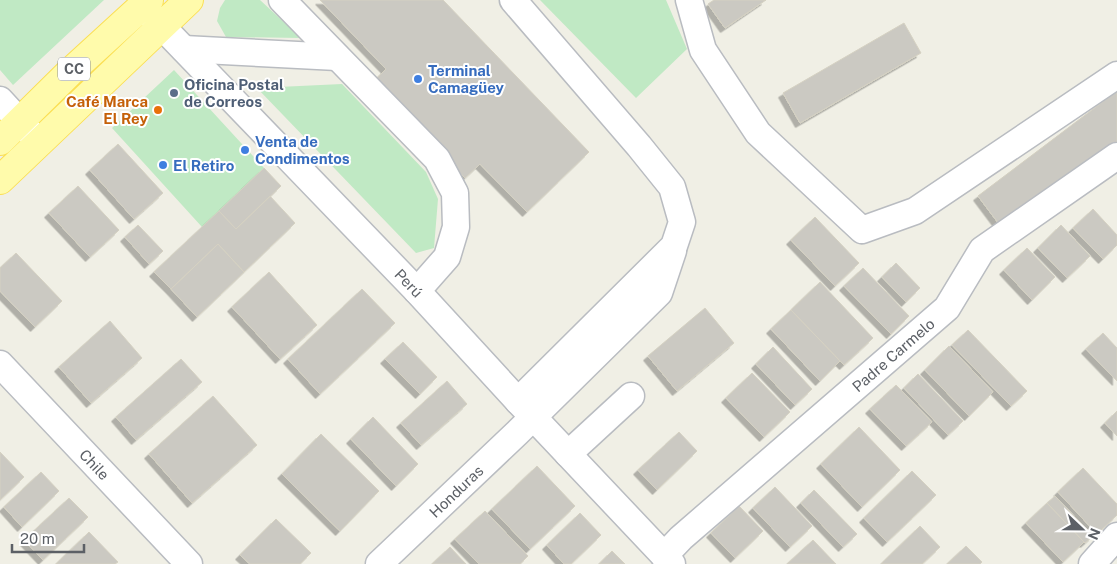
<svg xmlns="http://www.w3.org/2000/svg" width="1117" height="564" font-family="'Public Sans',sans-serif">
  <defs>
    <filter id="shadow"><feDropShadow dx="-4.5" dy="4.5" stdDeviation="0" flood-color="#0004"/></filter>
  </defs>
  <rect width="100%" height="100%" fill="#f0efe5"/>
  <path fill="#c0e9c4" d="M0,0h104l-91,85 -13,-15z
    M225,0h35l41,38 -75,-1 -9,-16 3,-13z
    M540,0h126l21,49 -51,49z
    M174,70l90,98 -62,59 -90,-99z
    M342,84l84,88 12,27 -4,49 -18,5 -159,-165z"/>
  <path fill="#cbc9c2" stroke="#d5d1c2" filter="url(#shadow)" d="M320,0h123l146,152 -62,60 -47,-48 -15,14 -92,-96 13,-13z
    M714,0h52l-41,28 -17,-24z
    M904,23l17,30 -121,70 -17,-30z
    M1117,91v50l-115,87 -24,-32z
    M118,144l45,49 -29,26 -44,-49z
    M264,168l17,18 -45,43 -17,-18z
    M78,186l41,44 -29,27 -41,-44z
    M270,196l25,27 -51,49 -26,-28 -47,45 -17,-17 65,-61 17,18z
    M1093,209l24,26v10l-14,14 -30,-31z
    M815,217l44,46 -24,23 -44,-46z
    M138,225l25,26 -14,13 -24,-27z
    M1061,225l29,31 -23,22 -29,-30z
    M218,244l26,28 -47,45 -26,-28z
    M1027,248l28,29 -23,23 -28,-30z
    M16,253l46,48 -27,26 -35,-36v-23z
    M896,263l24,25 -14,14 -24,-25z
    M863,268l46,48 -18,18 -47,-48z
    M269,272l48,53 -37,34 -48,-52z
    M820,282l53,56 -29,27 -53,-55z
    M362,289l33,34 -75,71 -32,-35z
    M705,308l29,35 -57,48 -29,-35z
    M791,310l49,51 -20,20 -49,-52z
    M110,321l32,37 -51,45 -32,-36z
    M968,330l59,61 -16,15 -59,-61z
    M1103,333l14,15v33l-31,-32z
    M403,342l34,35 -17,17 -35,-35z
    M949,346l44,46 -24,24 -44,-46z
    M773,347l39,42 -17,16 -39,-41z
    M181,359l21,23 -66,58 -20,-23z
    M752,373l38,39 -26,25 -38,-39z
    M918,374l45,47 -15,14 -44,-47z
    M447,381l20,23 -46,41 -20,-22z
    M896,385l36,37 -26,24 -36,-37z
    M213,396l44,49 -65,58 -43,-49z
    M1117,411v25l-12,-13z
    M373,417l45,47 -22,22 -45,-47z
    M859,427l41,43 -38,37 -41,-43z
    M679,432l18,19 -40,39 -19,-20z
    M321,434l58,57 -39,40 -58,-57z
    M0,452l24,25 -24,23z
    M537,466l38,40 -45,43 -38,-40z
    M1083,468l34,36v11l-20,19 -39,-42z
    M912,471l24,24 -49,47 -23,-24z
    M41,472l18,19 -37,36 -18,-20z
    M775,487l37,39 -22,21 -37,-39z
    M814,490l43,44 -14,13 -42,-44z
    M1055,496l38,40 -8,7 -38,-40z
    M69,498l19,19 -45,43 -19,-20z
    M1047,503l37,39 -21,20 -37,-39z
    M739,506l24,25 -28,27 -24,-25z
    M485,511l43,45 -8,8h-41l-24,-25z
    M580,513l21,22 -30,29h-7l-17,-19z
    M276,519l35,34 -11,11h-50l-10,-9z
    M920,526l20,21 -18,17h-41z
    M89,532l29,30 -3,2h-59z
    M813,540l23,24h-49z
    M966,546l16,16 -2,2h-33z
    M450,547l16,17h-34z
    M612,551l13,13h-26z"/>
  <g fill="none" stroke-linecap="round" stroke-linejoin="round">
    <defs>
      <g id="minor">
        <path d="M282,0l155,159 18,34 1,34 -9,30 -30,34"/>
        <path d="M513,0l126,146 33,41 10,35 -8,24 -156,155"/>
        <path d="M689,0l14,50 55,83 104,97 53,-19 202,-136"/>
        <path id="s1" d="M146,10l271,281 101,110 154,163"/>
        <path d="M184,49l153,8"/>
        <path d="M0,100l35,38"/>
        <path id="s2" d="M0,364l189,200"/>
        <path d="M568,454l63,-58"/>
        <path id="s3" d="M664,556l17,-18 266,-230 35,-58 135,-94"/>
        <path id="s4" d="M379,564l138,-131 142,-140 14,-42"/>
        <path d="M1092,564l25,-28"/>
      </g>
      <path id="major" d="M0,141l69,-68 80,-73
        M0,180l189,-180"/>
    </defs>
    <use href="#minor" stroke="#b9bcc1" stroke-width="29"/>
    <use href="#major" stroke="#fbdf53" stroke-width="30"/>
    <use href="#minor" stroke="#fff" stroke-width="26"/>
    <use href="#major" stroke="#fffbab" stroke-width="28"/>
  </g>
  <g fill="#3f7fe0" stroke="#fff" stroke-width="2">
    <circle cx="418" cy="79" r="5"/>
    <circle cx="245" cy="150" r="5"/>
    <circle cx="163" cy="165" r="5"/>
  </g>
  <circle fill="#5c6f8a" stroke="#fff" stroke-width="2" cx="174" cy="93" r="5"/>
  <circle fill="#e8710a" stroke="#fff" stroke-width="2" cx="158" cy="110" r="5"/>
  <g text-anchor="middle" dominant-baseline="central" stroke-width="4" stroke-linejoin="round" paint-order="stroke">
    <rect fill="#fff" stroke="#8d9094" stroke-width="1" x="58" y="57.5" width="32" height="23" rx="4"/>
    <g font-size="14" font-weight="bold" fill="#5c6066">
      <text x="74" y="69">CC</text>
    </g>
    <g font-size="15" font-weight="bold" fill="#366cbe" stroke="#fff" text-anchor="start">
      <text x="428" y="70">Terminal<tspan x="428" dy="17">Camagüey</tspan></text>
      <text x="255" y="141">Venta de<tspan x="255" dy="17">Condimentos</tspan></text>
      <text x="173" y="165">El Retiro</text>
    </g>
    <g font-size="15" font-weight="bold" fill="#4e5e75" stroke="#fff" text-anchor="start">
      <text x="184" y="84">Oficina Postal<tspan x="184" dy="17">de Correos</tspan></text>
    </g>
    <g font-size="15" font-weight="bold" fill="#c56008" stroke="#fff" text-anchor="end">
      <text x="148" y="101">Café Marca<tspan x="148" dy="17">El Rey</tspan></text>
    </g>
    <g font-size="15" fill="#5c6066" stroke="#fff">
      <text stroke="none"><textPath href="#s1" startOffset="379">Perú</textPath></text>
      <text stroke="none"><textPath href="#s3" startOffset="305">Padre Carmelo</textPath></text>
      <text stroke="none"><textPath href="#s2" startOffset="138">Chile</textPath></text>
      <text stroke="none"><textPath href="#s4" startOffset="106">Honduras</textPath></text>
    </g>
  </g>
  <g transform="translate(1082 529) rotate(112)" stroke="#ffffff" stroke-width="4" paint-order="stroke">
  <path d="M0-4L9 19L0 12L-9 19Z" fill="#5c6066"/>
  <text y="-8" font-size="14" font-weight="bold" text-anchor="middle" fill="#5c6066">N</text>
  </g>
  <path d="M12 544v8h72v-8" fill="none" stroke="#5c6066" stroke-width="2.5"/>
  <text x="20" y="544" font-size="15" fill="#5c6066" stroke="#ffffff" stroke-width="4" paint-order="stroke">20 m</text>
</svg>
